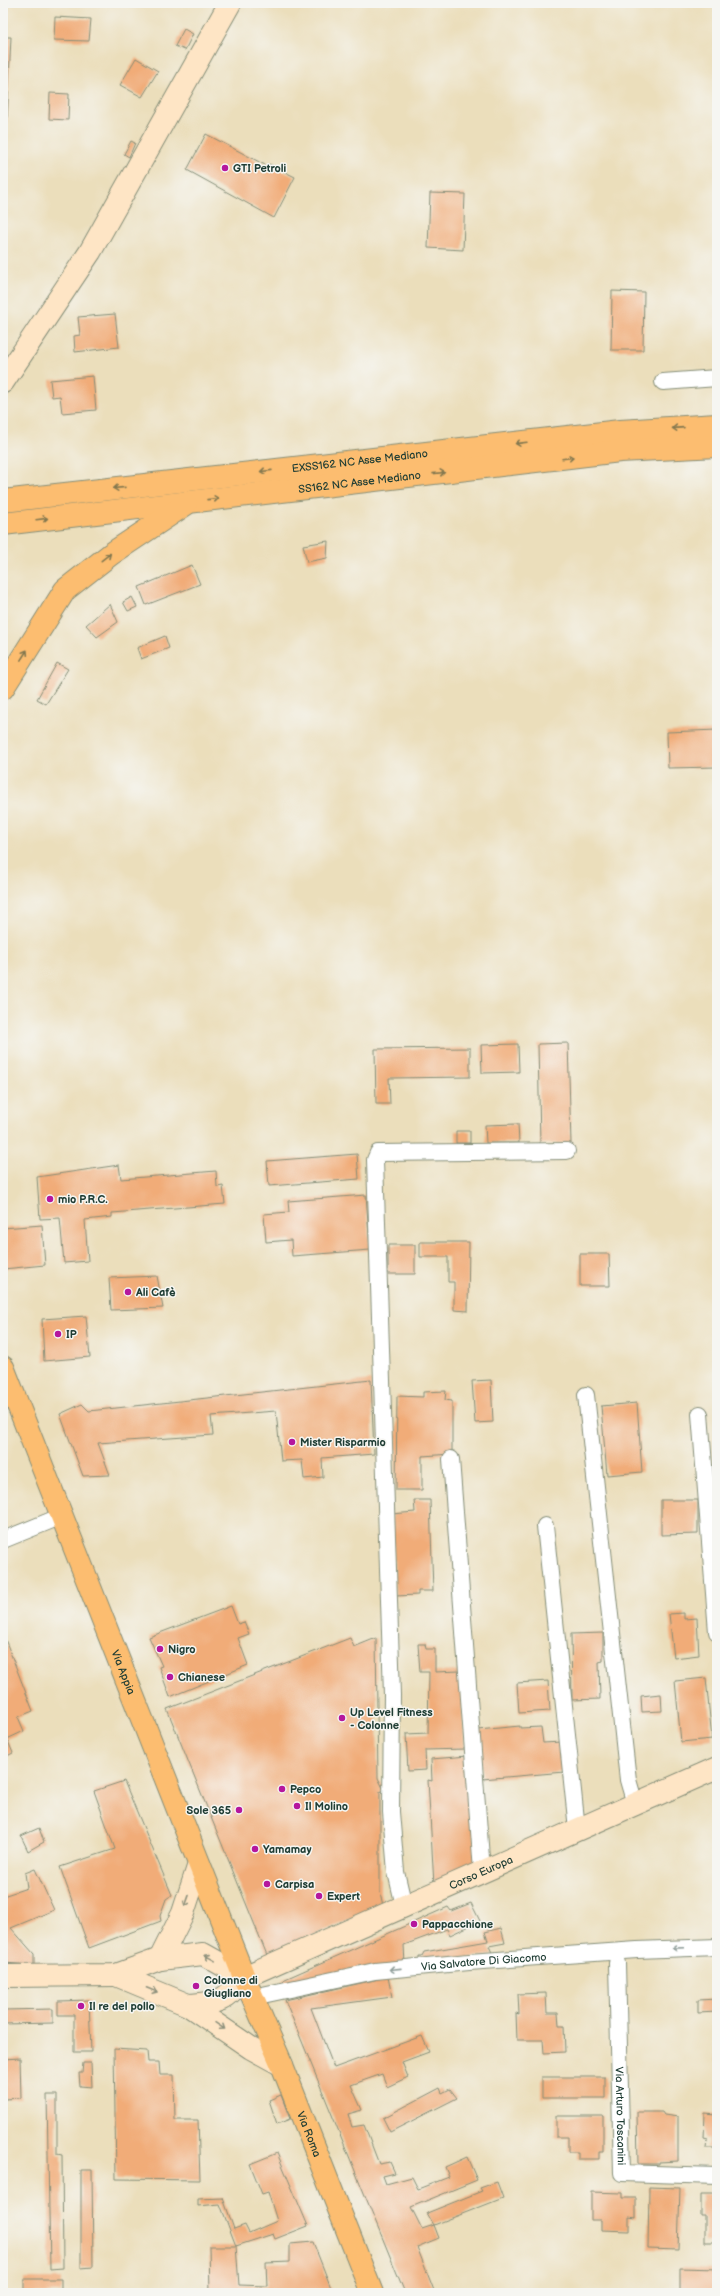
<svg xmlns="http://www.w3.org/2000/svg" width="720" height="2296" font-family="'Balsamiq Sans',sans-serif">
  <rect width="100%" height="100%" fill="#f6f6f2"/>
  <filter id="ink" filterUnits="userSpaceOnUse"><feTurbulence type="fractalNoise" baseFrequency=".025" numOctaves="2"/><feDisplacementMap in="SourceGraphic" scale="8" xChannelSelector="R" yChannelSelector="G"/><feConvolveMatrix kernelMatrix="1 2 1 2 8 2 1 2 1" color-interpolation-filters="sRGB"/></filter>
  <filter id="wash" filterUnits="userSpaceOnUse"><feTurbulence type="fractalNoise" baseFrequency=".012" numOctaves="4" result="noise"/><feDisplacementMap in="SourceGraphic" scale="16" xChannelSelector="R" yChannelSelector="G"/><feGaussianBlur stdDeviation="0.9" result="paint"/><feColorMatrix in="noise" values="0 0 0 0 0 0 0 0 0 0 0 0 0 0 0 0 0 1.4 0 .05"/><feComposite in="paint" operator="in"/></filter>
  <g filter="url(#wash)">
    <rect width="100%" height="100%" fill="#ebdebb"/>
    <g id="blocks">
      <path fill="#f1ac78" d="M55,17l36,2 -2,22 -35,-1z
        M184,29l9,5 -8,16 -10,-4z
        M3,37h8l-5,106h-3z
        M136,58l22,13 -16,26 -22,-12z
        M50,93l19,1 -1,26 -19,-1z
        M206,134l61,32 2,-2 26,13 -21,41 -87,-48z
        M131,141l4,2 -6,14 -5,-3z
        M430,193l35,1 -2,56 -35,-2z
        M612,291l32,1 -1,58h-32z
        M115,314l4,33 -44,5 -1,-16 6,-1 -2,-18z
        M93,376l3,34 -34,3 -2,-17 -8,1 -2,-17z
        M328,541l-1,17 -20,4 -4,-17z
        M192,565l8,19 -54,21 -7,-18z
        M132,597l5,10 -9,4 -5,-9z
        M110,604l8,18 -21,15 -11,-12z
        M165,636l4,12 -28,11 -4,-11z
        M57,663l11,6 -22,35 -9,-5z
        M717,730v37l-49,1 -1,-36z
        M568,1043l3,100 -31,1 -2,-100z
        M518,1044l1,28 -37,1 -1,-28z
        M470,1048v29l-81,1 1,26h-14l-1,-55z
        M518,1124l1,19h-33l-1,-18z
        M456,1131h14v12h-14z
        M357,1154l2,25 -90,7 -2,-25z
        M119,1165l2,14 95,-8 1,16 6,-1 2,18 -113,9v4l-27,3 3,41 -24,2 -4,-45 -20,1 -3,-42z
        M366,1195l4,55 -78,6 -1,-16 -25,2 -2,-28 25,-2 -1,-11z
        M42,1225l3,40 -42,4v-41z
        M420,1242h49l-1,69 -14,-1v-28h-6v-25h-28z
        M388,1245h27v29h-27z
        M580,1254h29l1,32h-30z
        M157,1276l6,32 -52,2 -2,-32z
        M86,1316l4,41 -46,4 -2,-42z
        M371,1380l3,74 -52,4 1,19 -19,2 -2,-19 -21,1 -5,-50 -65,5 2,19 -115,8 12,32 -27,1 -23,-62 22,-10 7,7z
        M491,1380l2,42 -18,1 -3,-42z
        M446,1391l-1,9 7,1v53l-30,2v34h-26l1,-94 26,1v-5z
        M637,1403l5,69 -35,3 -6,-69z
        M414,1500h16l3,91h-15v4l-23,1 -3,-82 23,-2z
        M661,1500h37v34l-37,1z
        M231,1606l7,18 6,-2 5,12 -11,4 10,27 -78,32 -11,-30 3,-1 -13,-29z
        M684,1613v6l13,-1 2,37 -25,3 -5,-44z
        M603,1633v28l-4,1 1,37 -28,1 -1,-66z
        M3,1634l30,77 -15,6 6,14 -17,8 6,14 -10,5z
        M350,1638l4,9 22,-9 2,140 6,12 -4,2v100l3,14 -116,49 -100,-246z
        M418,1644h7l1,5h9v23l25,-1 5,78 -40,1 1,20 -18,1 -2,-37 22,-1 1,-61h-9z
        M706,1678l6,61 -31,3 -6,-61z
        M548,1681l2,30 -31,2 -2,-30z
        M661,1694l1,17 -20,1 -1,-16z
        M520,1726v2l21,-1 2,16 19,-1 3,30 -83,7 -4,-49z
        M468,1756l9,108 -43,21 -6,-105 4,1 -1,-22z
        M124,1781l48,114 -6,4 -6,17 1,5 -72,27 -29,-81 55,-18 -21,-58z
        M39,1828l5,14 -16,9 -7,-15z
        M35,1869l19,41 -43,18 23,26v11l-31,-2v-67l24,-8 -2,-15z
        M471,1903l9,18 -30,14 -3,-6 -43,16 1,20 -118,24 -4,-9 165,-73 3,4z
        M501,1928l4,15 -16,3 4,9 -74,8v-7h3l2,-4 64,-11 -3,-9z
        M388,1977l4,20 -81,11 23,60 88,-32 7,16 -27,10 6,15 -21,10 -5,-13 -31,11 11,25 -14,4 4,13 12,-2 15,39 11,-2 5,11 -12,3 3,8 26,-7 6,12 31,-12 -4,-10 22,-10 10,23 -66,27 11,22 12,-4 5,13 -22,9 18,46h-30l-120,-293z
        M546,1993l1,20h11l1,13h5l1,26 -21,1 -1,-13h-26l-1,-27 3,1 -1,-20z
        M717,1999v13l-19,1v-13z
        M89,2000l2,52h-17v-37h-16v-14z
        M53,2009v14l-50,1v-14z
        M717,2032v30h-2l-1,-29z
        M114,2049l33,2 1,11h11l1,13h14l1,45h23l2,60 -84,-1z
        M20,2058l1,40 -16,1 -2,-40z
        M83,2063h8l1,24 -12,-1 -1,-13h3z
        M542,2077h63v21h-63z
        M440,2088l2,5 8,-4 7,9 -67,34 -7,-14z
        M47,2095h10v59l5,1 1,113 -13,1z
        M281,2095l9,24 -13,5 -8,-24z
        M637,2112h25l2,3 14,2v44l-19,1v2h-21z
        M705,2113l12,1v34h-10l1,-9 -4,-1z
        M556,2116h47v36h-4v7h-21v-7h-10v-15h-12z
        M277,2153l31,73 -33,13 -2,-5 -37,12 -16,-42 -22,2v-7l25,-1 11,31 11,-4 4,8 28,-12 -9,-29 -6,2 -12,-30z
        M81,2170h11l1,97 -12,1z
        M497,2182l6,16 -69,27 -7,-12 55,-22 -2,-3z
        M649,2187l31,1 -2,62 -30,-1z
        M591,2192l31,1v5h14v20l-7,-1v14l-28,-1v-10h-10z
        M701,2194h16v48h-12v-26h-4z
        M313,2242l20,51h-123l-1,-47h27l3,39 28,1 -1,-23 24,-1v-18z
        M680,2268l37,1v24h-37z
        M24,2279h37v14h-37z"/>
    </g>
  </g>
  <g filter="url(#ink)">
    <use href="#blocks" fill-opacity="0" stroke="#858e78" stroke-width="1"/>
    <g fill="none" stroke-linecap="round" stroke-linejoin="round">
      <defs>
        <g id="street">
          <path d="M663,382l54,-4"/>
          <path d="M586,1395l42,385 7,24"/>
          <path d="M700,1414l17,218"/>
          <path d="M451,1459l31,412"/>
          <path d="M545,1526l32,303"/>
          <path d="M3,1540l59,-24"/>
          <path d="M404,1906l-8,-34 -5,-60 1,-117 -17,-535 3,-7 189,-2"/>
          <path id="s1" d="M617,1963l5,210 95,3"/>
          <path id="s2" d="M253,1997l122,-26 94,-9 168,-12 80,-3"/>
        </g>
        <g id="secondary">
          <path d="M3,382l87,-130 140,-249"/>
          <path d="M160,1959l23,-46 16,-49"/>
          <path d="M116,1975l72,30 63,43 31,17"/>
          <path d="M3,1976l113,-1 44,-16 43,-5 41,23"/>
          <path id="s3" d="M244,1977l473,-209"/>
          <path d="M188,2005c31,-2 37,-3 56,-28"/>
        </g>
        <g id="primary">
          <path id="s4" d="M3,1367l241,610 38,88 90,228"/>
        </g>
        <g id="highway">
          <path id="s5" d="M3,501l617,-70 97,-6"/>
          <path id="s6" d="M3,524l617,-73 97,-5"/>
          <path d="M3,688l62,-98 46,-36 75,-50"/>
        </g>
      </defs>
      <use href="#street" stroke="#858e78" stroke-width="18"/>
      <use href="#secondary" stroke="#858e78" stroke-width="24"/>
      <use href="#primary" stroke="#858e78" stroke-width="24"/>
      <use href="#highway" stroke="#858e78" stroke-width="24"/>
      <use href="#street" stroke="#fff" stroke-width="16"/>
      <use href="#secondary" stroke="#fee5c5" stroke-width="22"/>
      <use href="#primary" stroke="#fcbd6f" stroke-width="22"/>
      <use href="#highway" stroke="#fcbd6f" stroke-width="22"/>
    </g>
    <defs><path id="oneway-shaft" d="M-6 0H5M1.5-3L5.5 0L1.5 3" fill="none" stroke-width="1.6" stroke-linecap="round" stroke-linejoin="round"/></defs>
    <g stroke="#82774f">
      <use href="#oneway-shaft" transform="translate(678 428) rotate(176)"/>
      <use href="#oneway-shaft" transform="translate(521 443) rotate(173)"/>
      <use href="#oneway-shaft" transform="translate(568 458) rotate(-7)"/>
      <use href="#oneway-shaft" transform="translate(266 471) rotate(174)"/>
      <use href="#oneway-shaft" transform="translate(439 473) rotate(-6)"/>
      <use href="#oneway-shaft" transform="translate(119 488) rotate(174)"/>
      <use href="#oneway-shaft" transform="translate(213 499) rotate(-6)"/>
      <use href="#oneway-shaft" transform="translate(42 519) rotate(-7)"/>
      <use href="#oneway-shaft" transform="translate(106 557) rotate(-38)"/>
      <use href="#oneway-shaft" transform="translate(24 655) rotate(-58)"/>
    </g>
    <g stroke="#8e917c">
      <use href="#oneway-shaft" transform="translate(187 1901) rotate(110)"/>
      <use href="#oneway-shaft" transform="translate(210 1958) rotate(-151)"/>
      <use href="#oneway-shaft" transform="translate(152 1990) rotate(22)"/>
      <use href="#oneway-shaft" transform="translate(220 2026) rotate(34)"/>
    </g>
    <g stroke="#8f9e9a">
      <use href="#oneway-shaft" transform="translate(678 1948) rotate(178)"/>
      <use href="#oneway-shaft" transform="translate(395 1969) rotate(174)"/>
    </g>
  </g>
  <g fill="#b5179e" stroke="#f6f6f2" stroke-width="1.5">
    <circle cx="225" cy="168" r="4"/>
    <circle cx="50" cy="1199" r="4"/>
    <circle cx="128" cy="1292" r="4"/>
    <circle cx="58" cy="1334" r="4"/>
    <circle cx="292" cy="1442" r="4"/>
    <circle cx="160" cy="1649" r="4"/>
    <circle cx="170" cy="1677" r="4"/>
    <circle cx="342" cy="1718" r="4"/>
    <circle cx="282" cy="1789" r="4"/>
    <circle cx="297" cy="1806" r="4"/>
    <circle cx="239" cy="1810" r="4"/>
    <circle cx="255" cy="1849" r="4"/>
    <circle cx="267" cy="1884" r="4"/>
    <circle cx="319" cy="1896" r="4"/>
    <circle cx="414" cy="1924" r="4"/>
    <circle cx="196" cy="1986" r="4"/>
    <circle cx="81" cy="2006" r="4"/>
  </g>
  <g text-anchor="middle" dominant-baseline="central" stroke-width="3" stroke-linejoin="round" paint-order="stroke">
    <g font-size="11" font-weight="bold" fill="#1f3d34" stroke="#f6f6f2" text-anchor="start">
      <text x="233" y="168">GTI Petroli</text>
      <text x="58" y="1199">mio P.R.C.</text>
      <text x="136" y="1292">Ali Cafè</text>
      <text x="66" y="1334">IP</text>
      <text x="300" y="1442">Mister Risparmio</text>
      <text x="168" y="1649">Nigro</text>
      <text x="178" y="1677">Chianese</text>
      <text x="350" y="1712">Up Level Fitness<tspan x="350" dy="13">- Colonne</tspan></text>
      <text x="290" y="1789">Pepco</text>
      <text x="305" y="1806">Il Molino</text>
      <text x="231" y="1810" text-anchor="end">Sole 365</text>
      <text x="263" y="1849">Yamamay</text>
      <text x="275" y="1884">Carpisa</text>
      <text x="327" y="1896">Expert</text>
      <text x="422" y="1924">Pappacchione</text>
      <text x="204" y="1980">Colonne di<tspan x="204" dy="13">Giugliano</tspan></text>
      <text x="89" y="2006">Il re del pollo</text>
    </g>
    <g font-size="11" fill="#1f3d34" stroke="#f6f6f2">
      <text stroke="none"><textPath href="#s5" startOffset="359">EXSS162 NC Asse Mediano</textPath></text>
      <text stroke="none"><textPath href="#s6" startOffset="359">SS162 NC Asse Mediano</textPath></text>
      <text stroke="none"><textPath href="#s4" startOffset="328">Via Appia</textPath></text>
      <text stroke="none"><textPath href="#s3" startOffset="259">Corso Europa</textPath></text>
      <text stroke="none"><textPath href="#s2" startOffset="234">Via Salvatore Di Giacomo</textPath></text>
      <text stroke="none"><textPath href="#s1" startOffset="153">Via Arturo Toscanini</textPath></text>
      <text stroke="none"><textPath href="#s4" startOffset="826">Via Roma</textPath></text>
    </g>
  </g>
  <rect width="720" height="2296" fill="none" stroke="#f6f6f2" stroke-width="16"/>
</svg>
